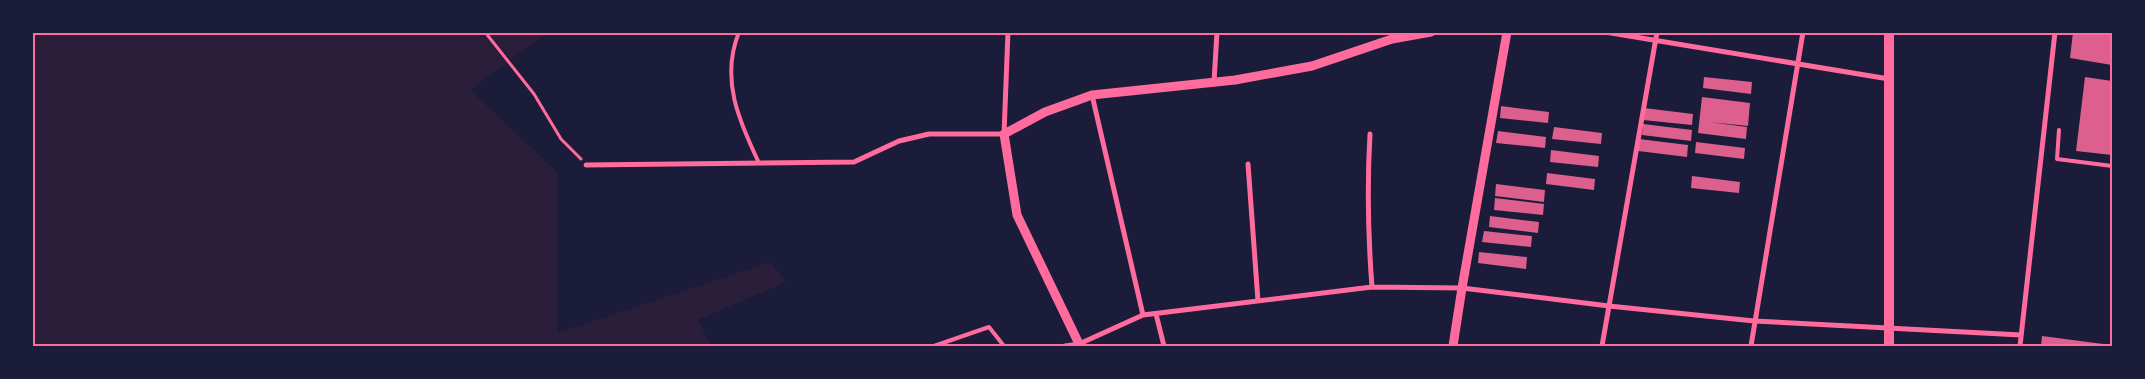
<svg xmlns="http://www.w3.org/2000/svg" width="2145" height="379" font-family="'Source Sans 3',sans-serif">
  <rect width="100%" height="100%" fill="#1b1b3a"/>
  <path fill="#2a1e3b" d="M32,33h515l-77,57 87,82 1,161 213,-71 15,20 -88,38 13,26h-678z"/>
  <path fill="#dd5f8e" d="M2073,32h39v33l-42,-7z
    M1704,77l48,5 -1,12 -48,-6z
    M2085,77l27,4v74l-36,-4z
    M1702,97l48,6 -2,23 -39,-4 38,5 -1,12 -48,-6z
    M1501,106l48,6 -1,11 -48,-5z
    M1644,108l49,6 -1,11 -49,-5z
    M1643,124l49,6 -1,11 -49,-6z
    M1554,127l48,6 -1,11 -49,-5z
    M1498,131l48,6 -1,11 -49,-5z
    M1639,139l49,6 -1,12 -49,-6z
    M1696,142l49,6 -1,11 -49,-6z
    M1551,150l48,6 -1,11 -48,-5z
    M1547,173l48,6 -1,11 -48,-6z
    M1692,176l48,6 -1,11 -48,-5z
    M1496,184l49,6 -1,12 -49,-6z
    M1495,198l49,6 -1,11 -49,-5z
    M1490,216l49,6 -1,11 -49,-6z
    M1484,231l48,5 -1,11 -49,-5z
    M1479,252l48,5 -1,12 -48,-6z
    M2042,336l69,9v1h-70z"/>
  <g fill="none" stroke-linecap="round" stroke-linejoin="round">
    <path stroke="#ff6b9d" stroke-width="3" d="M485,32l49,62 27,45 20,20"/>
    <path stroke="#ff6b9d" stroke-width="4" d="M739,32c-19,47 0,89 20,131
      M2059,130l-2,29 55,7
      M934,346l55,-19 15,19"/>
    <path stroke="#ff6b9d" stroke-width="5" d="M1605,32l284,47
      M1214,82l3,-50
      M1092,95l51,220
      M1370,134c-3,51 -2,101 2,153
      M1248,164l10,137
      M586,165l268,-3 45,-21 30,-7h75l4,-102
      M1156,314l8,32
      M1065,346l14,-2 64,-29 229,-28 90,1 147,18 145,15 267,14
      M1602,346l55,-314
      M1751,346l52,-314
      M2020,346l35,-314"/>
    <path stroke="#ff6b9d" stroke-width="9" d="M1080,346l-63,-131 -13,-81 41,-22 47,-17 143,-15 77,-14 80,-27 39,-7
      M1453,346l9,-58 45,-256"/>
    <path stroke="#ff6b9d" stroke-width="10" d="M1889,346v-314"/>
  </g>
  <rect width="2145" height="379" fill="none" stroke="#1b1b3a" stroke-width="68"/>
  <rect x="34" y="34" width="2077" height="311" fill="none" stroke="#ff6b9d" stroke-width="2"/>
</svg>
